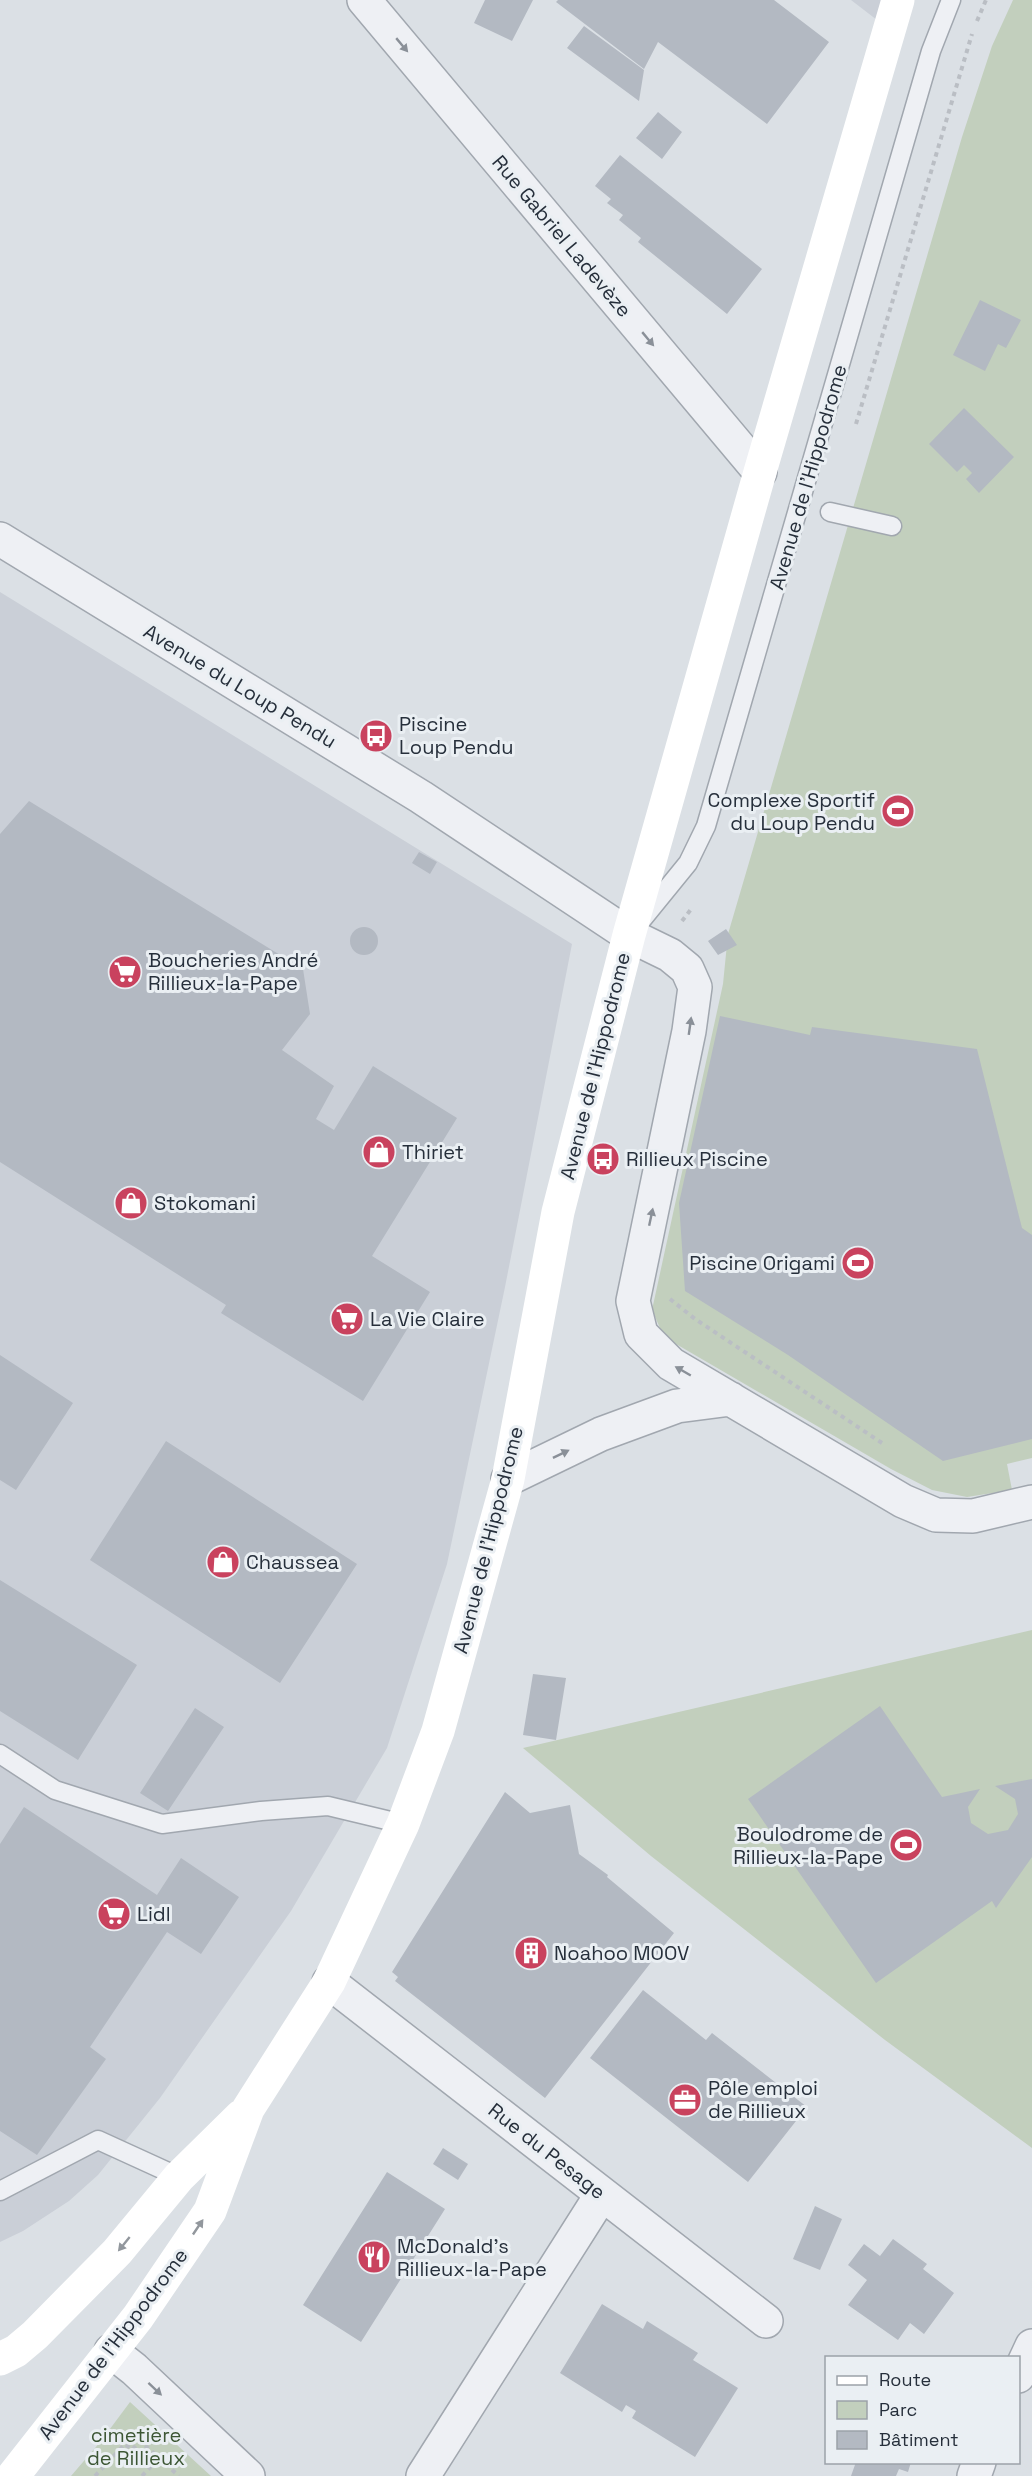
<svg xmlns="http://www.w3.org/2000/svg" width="1032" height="2476" font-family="'Space Grotesk',sans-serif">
  <rect width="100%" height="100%" fill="#dbe0e5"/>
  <path fill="#cacfd7" d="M851,0h30l-4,20z
    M0,592l572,352 -67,343 -58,277 -60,184 -96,163 -131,187 -62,77 -29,26 -46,30 -23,11z"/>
  <path fill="#c2cfbd" d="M1013,0h19v1458l-25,6 5,26 -45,7 -35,-7 -41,-21 -227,-132 -12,-27 71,-326 5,-50 234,-797 30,-91z
    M1032,1630v518l-147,-108 -234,-184 -128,-108z
    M130,2402l81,74h-140l30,-35z"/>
  <path fill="#b3b9c2" d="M485,0h48l-21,41 -38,-18z
    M558,0h216l55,42 -62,82 -109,-82 -14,27 -88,-67z
    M584,26l60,44 -5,31 -72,-53z
    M658,112l24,20 -20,27 -26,-21z
    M620,155l142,114 -35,45 -89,-72 3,-4 -22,-18 4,-5 -16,-12 4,-4 -16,-13z
    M980,300l41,20 -15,28 -8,-4 -13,27 -32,-16z
    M964,408l50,49 -35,36 -13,-14 6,-6 -8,-8 -7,7 -28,-28z
    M29,801l274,168 7,45 -28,36 52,36 -18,33 18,11 39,-64 84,52 -85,138 58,36 -67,109 -142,-88 5,-8 -226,-143v-328z
    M419,852l18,10 -7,12 -18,-11z
    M350 941a14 14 0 1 1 28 0a14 14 0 1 1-28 0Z
    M726,929l11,16 -19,10 -10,-14z
    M720,1016l90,19 2,-8 165,22 45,179 10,7v204l-89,22 -155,-106 -103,-64 -6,-88z
    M0,1355l73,48 -57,87 -16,-10z
    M166,1441l191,123 -77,119 -190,-123z
    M0,1580l137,85 -59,95 -78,-49z
    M533,1674l33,4 -10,62 -33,-5z
    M880,1706l62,91 38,-8 -12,18 3,16 17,11 20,-4 10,-16 -3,-15 -20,-13 37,-7v78l-36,51 -4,-7 -116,82 -128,-184z
    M195,1708l29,19 -56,84 -28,-18z
    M505,1792l25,21 40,-8 9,49 29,21 -1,2 67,56 -129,165 -150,-117 3,-4 -6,-5z
    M24,1807l133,88 24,-37 58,39 -38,57 -34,-22 -77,115 16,12 -69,96 -37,-24v-287z
    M643,1990l63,50 6,-7 95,74 -59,75 -158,-124z
    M443,2148l25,16 -10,16 -25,-16z
    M387,2172l58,37 -84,133 -58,-37z
    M815,2206l27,13 -22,51 -27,-11z
    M893,2239l34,25 -4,5 31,24 -30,41 -14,-11 -12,17 -50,-35 19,-25 -19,-15 16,-21 16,12z
    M602,2304l41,25 4,-8 51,32 -5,7 45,28 -43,69 -63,-39 4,-7 -10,-6 -4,7 -62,-39z
    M856,2462h55l-3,10 -9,-3 -3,7h-45z"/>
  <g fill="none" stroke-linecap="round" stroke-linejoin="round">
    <defs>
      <path id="lane" d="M830,512l62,14
        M640,922l48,-59 18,-37 225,-775 20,-51
        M0,1754l55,36 107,34 99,-13 67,-5 75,18
        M0,2191l98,-51 81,37"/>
      <path id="street" d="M364,0l396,472
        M0,539l421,258 208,138 41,20 17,14 8,18 -6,44 -56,270 8,33 30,30 232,137 33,14 37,1 59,-14
        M508,1479l93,-45 76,-28 54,-7
        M329,1982l437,339
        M111,2351l23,18 114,107
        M1018,2376l14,-30
        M423,2476l179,-282
        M974,2476l5,-14"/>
    </defs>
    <use href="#lane" stroke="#a1a7af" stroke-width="21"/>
    <use href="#street" stroke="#a1a7af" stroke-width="36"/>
    <path stroke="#babec4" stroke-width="4" stroke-dasharray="4.5 4.5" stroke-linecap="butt" d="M977,21l9,-21
      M856,424l116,-390
      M682,921l10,-13
      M670,1299l25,20 187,124
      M95,2476l30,-32 7,6 8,-9 39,35
      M142,2476l17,-18"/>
    <use href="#lane" stroke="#eef0f4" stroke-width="18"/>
    <use href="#street" stroke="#eef0f4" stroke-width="33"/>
    <path stroke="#fff" stroke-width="33" d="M0,2359l16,-8 19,-16 82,-83 62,-75 62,-61
      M13,2476l125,-159 72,-106 38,-102 81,-127 74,-158 35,-93 70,-252 50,-267 71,-277 131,-463 138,-472"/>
  </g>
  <defs><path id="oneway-solid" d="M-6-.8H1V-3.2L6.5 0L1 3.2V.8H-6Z" transform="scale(1.5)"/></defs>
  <g fill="#8a9098">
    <use href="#oneway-solid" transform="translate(402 45) rotate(50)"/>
    <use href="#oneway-solid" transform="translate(648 339) rotate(50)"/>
    <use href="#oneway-solid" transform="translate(690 1026) rotate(-82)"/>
    <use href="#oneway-solid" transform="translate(651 1217) rotate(-78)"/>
    <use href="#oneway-solid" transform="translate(683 1371) rotate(-150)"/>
    <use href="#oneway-solid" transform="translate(561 1454) rotate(-26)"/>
    <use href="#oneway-solid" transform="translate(155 2389) rotate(43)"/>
  </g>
  <g fill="#92979d">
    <use href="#oneway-solid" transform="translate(198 2227) rotate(-56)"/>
    <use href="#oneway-solid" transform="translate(124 2244) rotate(129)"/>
  </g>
  <defs>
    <symbol id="bus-disc" viewBox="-11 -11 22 22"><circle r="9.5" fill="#c9425e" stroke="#eaeff3"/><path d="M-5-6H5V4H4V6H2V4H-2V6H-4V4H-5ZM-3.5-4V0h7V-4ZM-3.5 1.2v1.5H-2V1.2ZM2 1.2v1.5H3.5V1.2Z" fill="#fff"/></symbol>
    <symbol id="stadium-disc" viewBox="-11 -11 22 22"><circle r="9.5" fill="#c9425e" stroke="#eaeff3"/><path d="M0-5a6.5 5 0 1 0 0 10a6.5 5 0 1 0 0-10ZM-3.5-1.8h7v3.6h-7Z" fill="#fff"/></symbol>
    <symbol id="supermarket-disc" viewBox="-11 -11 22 22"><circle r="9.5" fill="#c9425e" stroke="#eaeff3"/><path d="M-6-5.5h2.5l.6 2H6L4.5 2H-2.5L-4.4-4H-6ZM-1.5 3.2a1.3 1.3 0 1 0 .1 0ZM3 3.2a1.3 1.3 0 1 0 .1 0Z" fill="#fff"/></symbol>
    <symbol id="shop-disc" viewBox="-11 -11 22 22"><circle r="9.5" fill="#c9425e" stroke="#eaeff3"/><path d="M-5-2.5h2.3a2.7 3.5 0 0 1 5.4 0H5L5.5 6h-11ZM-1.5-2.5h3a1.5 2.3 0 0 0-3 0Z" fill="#fff"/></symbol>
    <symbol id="building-disc" viewBox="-11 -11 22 22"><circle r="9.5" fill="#c9425e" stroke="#eaeff3"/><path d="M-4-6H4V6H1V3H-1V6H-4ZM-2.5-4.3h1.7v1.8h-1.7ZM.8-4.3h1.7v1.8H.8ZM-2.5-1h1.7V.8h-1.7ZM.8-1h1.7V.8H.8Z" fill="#fff"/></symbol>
    <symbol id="office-disc" viewBox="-11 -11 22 22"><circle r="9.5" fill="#c9425e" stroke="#eaeff3"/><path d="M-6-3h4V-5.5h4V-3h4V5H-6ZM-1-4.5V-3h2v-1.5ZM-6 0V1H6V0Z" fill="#fff"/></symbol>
    <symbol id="restaurant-disc" viewBox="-11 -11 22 22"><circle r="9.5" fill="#c9425e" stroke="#eaeff3"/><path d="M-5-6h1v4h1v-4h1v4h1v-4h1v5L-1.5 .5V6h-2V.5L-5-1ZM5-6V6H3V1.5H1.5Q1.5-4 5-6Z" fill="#fff"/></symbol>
  </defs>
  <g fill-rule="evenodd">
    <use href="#bus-disc" x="357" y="717" width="38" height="38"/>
    <use href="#stadium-disc" x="879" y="792" width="38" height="38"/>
    <use href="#supermarket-disc" x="106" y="953" width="38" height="38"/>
    <use href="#shop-disc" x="360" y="1133" width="38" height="38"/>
    <use href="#bus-disc" x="584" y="1140" width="38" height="38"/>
    <use href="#shop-disc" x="112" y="1184" width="38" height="38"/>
    <use href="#stadium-disc" x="839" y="1244" width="38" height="38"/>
    <use href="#supermarket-disc" x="328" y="1300" width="38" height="38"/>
    <use href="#shop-disc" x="204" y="1543" width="38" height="38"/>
    <use href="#stadium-disc" x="887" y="1826" width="38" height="38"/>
    <use href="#supermarket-disc" x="95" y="1895" width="38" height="38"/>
    <use href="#building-disc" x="512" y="1934" width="38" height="38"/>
    <use href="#office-disc" x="666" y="2081" width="38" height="38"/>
    <use href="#restaurant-disc" x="355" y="2238" width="38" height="38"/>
  </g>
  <g text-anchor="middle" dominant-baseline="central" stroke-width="6" stroke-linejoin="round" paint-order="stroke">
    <g font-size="20" fill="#262f3b" stroke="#eaeff3">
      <text transform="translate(562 236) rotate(50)">Rue Gabriel Ladevèze</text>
      <text transform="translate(808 477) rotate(-74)">Avenue de l'Hippodrome</text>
      <text transform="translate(240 686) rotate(31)">Avenue du Loup Pendu</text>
      <text transform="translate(595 1066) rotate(-76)">Avenue de l'Hippodrome</text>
      <text transform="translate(488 1540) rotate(-76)">Avenue de l'Hippodrome</text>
      <text transform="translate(547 2151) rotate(38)">Rue du Pesage</text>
      <text transform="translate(113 2344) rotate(-53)">Avenue de l'Hippodrome</text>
    </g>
    <g font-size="20" fill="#262f3b" stroke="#eaeff3" text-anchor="start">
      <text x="399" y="724">Piscine<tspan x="399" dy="23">Loup Pendu</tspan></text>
      <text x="875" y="800" text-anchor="end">Complexe Sportif<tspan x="875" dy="23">du Loup Pendu</tspan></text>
      <text x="148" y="960">Boucheries André<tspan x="148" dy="23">Rillieux-la-Pape</tspan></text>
      <text x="402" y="1152">Thiriet</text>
      <text x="626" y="1159">Rillieux Piscine</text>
      <text x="154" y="1203">Stokomani</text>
      <text x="835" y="1263" text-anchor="end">Piscine Origami</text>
      <text x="370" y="1319">La Vie Claire</text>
      <text x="246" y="1562">Chaussea</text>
      <text x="883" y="1834" text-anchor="end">Boulodrome de<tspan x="883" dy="23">Rillieux-la-Pape</tspan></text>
      <text x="137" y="1914">Lidl</text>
      <text x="554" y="1953">Noahoo MOOV</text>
      <text x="708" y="2088">Pôle emploi<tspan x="708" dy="23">de Rillieux</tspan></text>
      <text x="397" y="2246">McDonald's<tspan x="397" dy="23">Rillieux-la-Pape</tspan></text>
    </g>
    <g font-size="20" fill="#3c5634" stroke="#eaeff3">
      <text x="136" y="2435">cimetière<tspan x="136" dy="23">de Rillieux</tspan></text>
    </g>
  </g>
  <rect x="825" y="2356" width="195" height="108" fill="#eaeff3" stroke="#9ca2a9" stroke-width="1.5"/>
  <rect x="837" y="2376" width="30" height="9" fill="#ffffff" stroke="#9ca2a9" stroke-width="1.5"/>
  <text x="879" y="2386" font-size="18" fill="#262f3b">Route</text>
  <rect x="837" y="2401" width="30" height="18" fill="#c2cfbd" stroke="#9ca2a9" stroke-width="1.5"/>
  <text x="879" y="2416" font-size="18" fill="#262f3b">Parc</text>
  <rect x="837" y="2431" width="30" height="18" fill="#b3b9c2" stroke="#9ca2a9" stroke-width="1.5"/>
  <text x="879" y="2446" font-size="18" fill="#262f3b">Bâtiment</text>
</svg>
